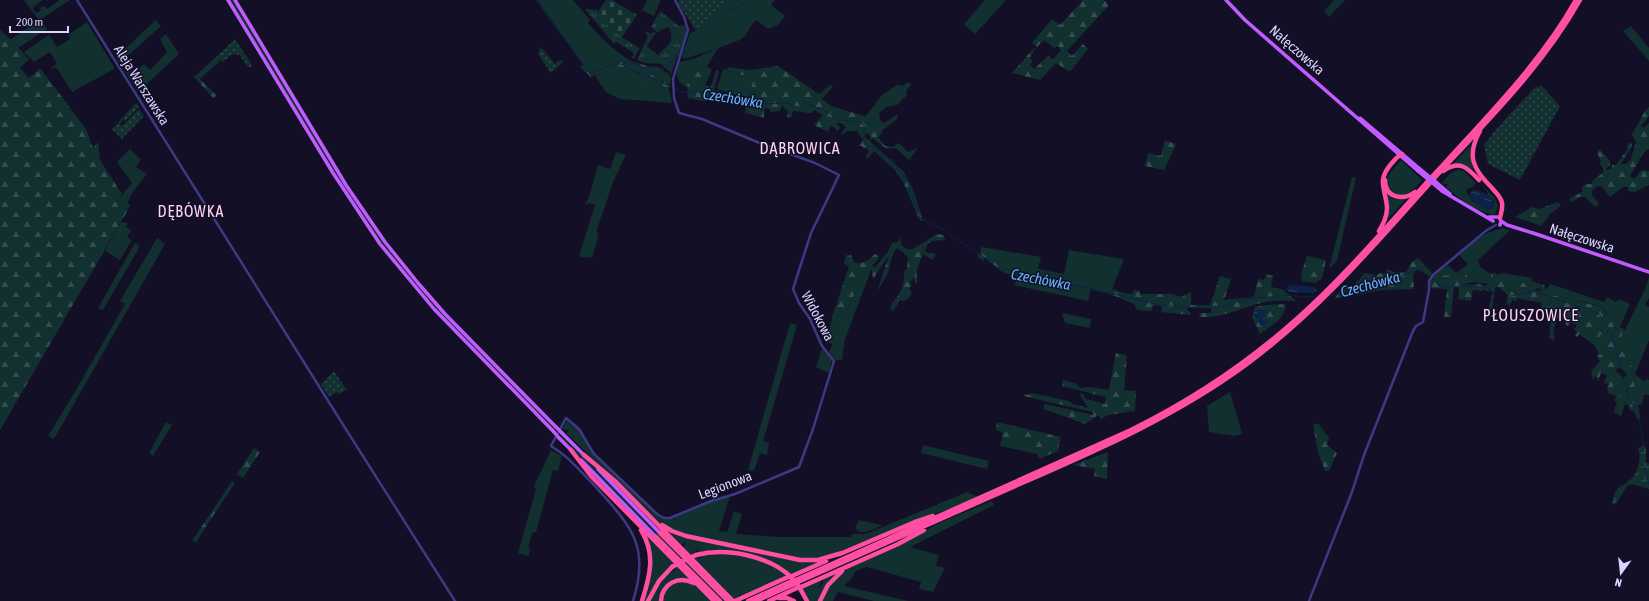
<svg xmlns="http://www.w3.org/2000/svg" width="1649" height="601" font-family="'Asap Condensed',sans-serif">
  <defs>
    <pattern id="forest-firs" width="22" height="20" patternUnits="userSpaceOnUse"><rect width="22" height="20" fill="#12302f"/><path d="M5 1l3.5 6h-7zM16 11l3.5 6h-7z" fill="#344d4e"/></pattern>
    <pattern id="wetland-marsh" width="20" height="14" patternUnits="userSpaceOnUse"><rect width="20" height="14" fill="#12302f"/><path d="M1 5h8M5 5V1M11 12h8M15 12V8" fill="none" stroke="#344d4e"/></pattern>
    <pattern id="cemetery-stones" width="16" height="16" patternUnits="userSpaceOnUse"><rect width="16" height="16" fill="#12302f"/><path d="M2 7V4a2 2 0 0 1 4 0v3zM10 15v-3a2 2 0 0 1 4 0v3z" fill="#344d4e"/></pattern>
    <pattern id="park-tufts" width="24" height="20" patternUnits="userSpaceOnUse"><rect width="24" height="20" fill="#12302f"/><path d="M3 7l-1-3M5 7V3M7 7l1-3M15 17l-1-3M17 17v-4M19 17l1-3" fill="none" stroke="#344d4e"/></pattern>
    <pattern id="garden-dots" width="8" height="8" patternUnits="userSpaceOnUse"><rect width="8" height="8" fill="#12302f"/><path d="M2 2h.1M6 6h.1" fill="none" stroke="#344d4e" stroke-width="1.8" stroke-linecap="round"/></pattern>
    <pattern id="water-ripples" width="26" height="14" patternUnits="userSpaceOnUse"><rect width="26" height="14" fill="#0c2248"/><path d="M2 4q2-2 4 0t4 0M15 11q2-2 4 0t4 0" fill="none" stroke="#2f4163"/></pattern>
  </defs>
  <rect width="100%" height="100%" fill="#130f26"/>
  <path fill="#12302f" d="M24,0h19l-9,6 -1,3 3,4 5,-2 -1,-3 4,-2 3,3 13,-9h10l-29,19 6,10 -29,19 -8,-8 29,-20z
    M229,0h5l114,190 59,81 149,157 -2,3 -111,-113 -52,-61 -34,-47z
    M536,0h37l17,20 -2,3c13,15 26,28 43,38l-3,3 -13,-4 -23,11 -4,-6h-5z
    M647,0h14l-7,16 -12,-6z
    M730,0h45l-4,5 14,11 -7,9 -10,4 -12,-9c-6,5 -8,13 -13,18 -3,3 -54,20 -60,21l-1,-3 8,-23 6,-2z
    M985,0h21l-31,34 -11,-10z
    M1334,0h11l-16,17 -5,-6z
    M156,20l5,6 -41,37 -4,-6z
    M87,22l27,45v2l-42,23 -16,-25 -4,2 -1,-1 6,-4 -7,-12 -16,10 -10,-10 25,-17 8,12 13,-8 -2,-4z
    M1631,26l18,22v13l-26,-30z
    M166,34l13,20 -41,38 -13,-21 3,-3 5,6 11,-10 6,6 17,-18 -7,-13z
    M718,48l-11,19 -4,-1 -16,18v3c-12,-5 -11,-14 -8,-25l14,-3z
    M611,69h16l42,20 3,14 -52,-4 -14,-7 -11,-16z
    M723,69l31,10 -7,19 -30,-9z
    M652,70h8l11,8 -1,7 -20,-11z
    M908,82l4,2 -6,7 1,4 -10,10 -11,2 -7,6 1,7 4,3 14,-9 -1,5 -29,23 3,-5 -12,-12 -3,5 -39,-18 4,-13 10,7 34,11 17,-22 16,-11 4,2z
    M1472,143l-2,10 3,17 -10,-6h-10z
    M130,149l11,11 -5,7 11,7 -14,18 -6,11 3,2 -2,5 -11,-9 15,-18 -15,-21z
    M616,152l10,3 -12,25 -17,49 1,9 -6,19 -6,1 -7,-2 16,-51 -6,-2 -4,3c6,-13 9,-27 13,-41l12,4z
    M1401,160l21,20c-8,9 -18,22 -30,11 -3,-3 -6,-7 -5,-11 1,-7 10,-15 14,-20z
    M1459,170l5,1 12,12 -5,5h-2l-3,3 6,10 16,9c5,-1 7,-5 6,-9l-7,-6 1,-2 -8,-10 14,14 4,9 -3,8 -3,1c-17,-5 -33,-16 -46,-28l2,-3h-6c2,-6 11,-14 17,-14z
    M1352,177l4,1 -19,83 -8,8z
    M1386,192l7,7h13l-19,21 2,-14z
    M121,222l7,1 -2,4 5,3 -4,7 5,3 -12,20 -15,-9z
    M1503,228l7,2 -32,30 2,7 11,7v3l-5,3 -1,3h-11l4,-3 1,-5 -10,4 -6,-6 -18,4 -8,-4 11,-8 8,8 12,-9 -9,-9c16,-14 23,-22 44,-27z
    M157,238l8,6 -111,195 -6,-3 28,-46 49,-86 -5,-3z
    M135,243l5,3 -37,64 -5,-2z
    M981,247l60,10 -3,12 26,5 5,-24 55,9 -13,33 -20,-3 -3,12 -74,-16 4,-7 44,8 1,-4 -49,-9 -13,-6 -20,-15z
    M871,270l-26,69 -3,21h-7l-6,-8 4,-8 -6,-2 5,-24v4l8,2 21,-44 6,-9z
    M1501,273l31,5 -1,3 13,4 -3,4 -5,-1 -1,2 -3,-1 -2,-5 -3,-2 -5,1 -5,9c-12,-3 -14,-8 -19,-17z
    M1649,277v21l-4,7 4,2v33l-14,34 10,8 1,-3 3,1v15h-5l-2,9 -4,1 2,11 -1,5 -3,-4 -1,-4 -2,-2 2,-22 -3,-22 -13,-27v-10c-10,-5 -10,-16 -17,-23 -2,-2 -43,-10 -50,-12l-2,9 -7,6v3l-2,-7 1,-14 9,-8 53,18 3,-5 9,5 3,-3 11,5 -10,23 5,3 20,-41z
    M1062,313l29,6 -1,9 -25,-5z
    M1558,317l48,14 2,2 -2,17 -3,5 -4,-1 -4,-8 -21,-16 3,-5z
    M790,323l7,2 -34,116 6,2 -2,12 -7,-2 -6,18 -6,-1z
    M822,348l10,11 -3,14 -13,-6z
    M1614,368l9,10 1,5 -6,12 -2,7 -2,-1 2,-5 -7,-23v-3z
    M1623,389l5,4v12l-3,-1 -4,12 -5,-3 5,-21z
    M1230,392l12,41 -3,2 -4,1 -26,-4 -2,-26z
    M567,421l9,5 18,30 67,61 12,1 2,3v-4l30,-13 25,-8 -11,35 8,1 7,-21 8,3 -6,20 42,3h73l1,-3h14l101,-42 11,5 -29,12 -32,11 -75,32 -23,6h-18l-120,-25 -19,-8 -96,-92 3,-2 -7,-2z
    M166,422l6,3 -19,31 -4,-3z
    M562,434l16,17 148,150h-5l-161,-164z
    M1002,438l36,9 -1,7 -37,-8z
    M923,445l66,16 -2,8 -66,-16z
    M551,450l11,6 -4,15 -5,-1 -17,62 -4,1 -4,15 2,-1 -1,9 -11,-3 18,-64 -2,-3z
    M992,501l2,4 -84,42 29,8 -3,11 9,2 -12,24 -14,-3 2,-7 -54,-15 -11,4 -5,8 -7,7 64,15h-34l-36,-9 -5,9h-12c5,-13 16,-26 27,-33l59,-27 32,-18z
    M859,520l22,5 1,1 -16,6h-7l-4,-4z
    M661,526l9,5 123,29h31l-32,15c-12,-8 -49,-22 -63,-24 -10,-2 -21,-1 -31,2l-1,-4 -4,5 -3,1 -7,-7 3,-6 -6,3z
    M645,532l30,31 -4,3 -2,-1 1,2 -14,15 -9,19h-4c10,-31 13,-37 2,-69z
    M712,553c18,2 36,3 53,9 8,3 15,9 22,13l-45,22 -2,-3 -2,4 -4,2 -12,-12 2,-4 -3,2 -28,-28 4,-1 4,2 -1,-4z
    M678,566l14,14 -10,-2 -9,2 -13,21h-10l10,-19 12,-12 2,2 1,-4z
    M840,571l-21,30h-10l-7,-13 19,-8v3l-3,4 1,1 4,-5v-4z
    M683,580l13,5 16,16h-50l5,-14z"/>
  <path fill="url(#forest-firs)" d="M1083,0h21l5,5 -42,46 5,5 11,-12 5,5 -18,23 -14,-9 -16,17 -28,-7 22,-25 1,1 -5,9 3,3 -3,4 4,4 14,-13 5,3 8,-9 -3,-4 -4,2 -10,-8 -7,7 -5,-4 20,-24 8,6z
    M0,29l29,30 -9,9 9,10 11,-10 46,61 7,19 5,-6 2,18 22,34 -5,7 11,9 -128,220z
    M217,56l4,4 -21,19 16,16 -2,4 -20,-22z
    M615,60l12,4 4,-3 16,5 12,1 12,9v2l-11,-8h-8l-2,4 20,11 -1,4 -15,-7 -1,5 -7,3 -2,-11 -5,-5 -12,-5h-16l-20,8 -11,-10 3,-2h5l4,6z
    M703,66l9,3 -7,17 6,1 5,-17 3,1 -5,19 29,9 4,-1 7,-19 -27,-9 1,-3 21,3 29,-4 41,28 11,-9 3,1 -11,13 9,7 43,13 8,14 -4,4 7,9 8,1 6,-4 9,9 10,-4 -9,12 -13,-12 -10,1 -20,-17 -1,5 39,35 8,15 11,33 -3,1 -17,-39 -8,-12 -21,-19 -7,8 -1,-2 3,-6 -2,-3 -3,1 -2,-3h-4l5,-6 -6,-9h-11l-3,4 -2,-2 5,-6 -6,-6 -3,3 3,4 -2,3 -7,-6 -3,7 -14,-7 9,-10 -8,-5 -4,3 -18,-2 -2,7 -4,-1 1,-6 -6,-5 -2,5 -9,1 -3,-4 -4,2v8l-19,-5 1,-6 -27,-12 -3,5 -14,1 -14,-3 -1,-14z
    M1649,107v9l-8,10 3,2 5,-5c0,9 0,16 0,26l-5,3 -14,24 4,3 8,-9 7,1v14l-14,7 -7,-1v-4h-5l-13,10 -9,-11h-4l-5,5v4l7,9 -4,3 -10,-10h-4l-9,5 -3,-3 13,-7v-5l3,-3h6l3,-5 9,-6v-5l-3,-4 1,-3 -4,-8 2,-4 11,12v4l-4,3 1,2 4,-1 1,-4h4l11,-15v-4l2,-4 3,2 -1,4 -10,16h5l5,-5 5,-17 -5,-8c7,-6 12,-24 18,-27z
    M1165,140l11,4 -12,26 -19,-4 3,-13 13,3z
    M1558,202l3,4 -10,7 -10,13 -26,-9 17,-10 7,2z
    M936,234l8,1 1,5 -13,1 -5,3 -2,7 3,2h6l1,3 -2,4 -10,-6 -6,15v14l-1,1 -3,-6 -3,5 2,2 -3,4 3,3 -4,7 -4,2 -4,-1 -6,10 -3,1c-1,-7 2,-9 6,-14 5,-7 8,-17 7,-25l3,-4 1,-10 -5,-6 -7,-4 -4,9 -4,16 -11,19 12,-37 -16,24 -1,-9 -5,1 -6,9 -21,44 -8,-2v-4l17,-52 -5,-2 2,-9h5l3,7c9,3 14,-2 21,-8l4,2v2l-7,8 3,1 12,-14 6,-11 3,1 5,-5v7c9,7 10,5 18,0 5,-3 12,-7 17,-11z
    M981,252l20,15 13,6 49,9 -1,4 -49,-10 -12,-5 -16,-13 -2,3 -6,-5z
    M1307,256l19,4 -4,18 -6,5 -15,-2 1,-10z
    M1418,258l14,15 -3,4 -5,-5 -8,-2 -3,5 1,14 -32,1 -48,9 11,-14 7,2 13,-14 11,2 4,-2 6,1 1,-5 9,4 10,-1 6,-10z
    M1494,272c12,7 5,16 23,20l5,-9 5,-1 3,2 2,5 8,2 4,-7 1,5 -3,3 1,3 -2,8 -24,-5 -1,4 -3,-3 -3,6 -4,-1 2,-9 -9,-8h-4l-4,30 -5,-1 7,-24 -3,-2 -2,2 -4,-3 -1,2 -10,-1 -2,11 -13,-2 1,-11 -5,-1 -3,30h-7l3,-28 -16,-1 -1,-7 7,-8c11,7 20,-3 30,2v3l2,1 10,-4 4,1c-7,7 -13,6 -22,9l19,-1 6,2 2,-2 -3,-1 1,-3 5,-3v-3z
    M1266,274l7,2 -2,11 11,2 14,12c-11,-1 -23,-1 -35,2 -22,5 -36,15 -61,14l-1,-4h12v-5h-24l1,3 3,1v3l-30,-3 1,-6 -8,-1 -3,6 -14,-1 -3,-6 -24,-10 -17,-4 1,-2 17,4 2,-3 10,4 9,1 2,-4 6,1v3h32l9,3 10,-5v13h19l10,-29 11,3 -7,21 30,-3 4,-18 6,1z
    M1552,295l50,12 13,21 8,5 -4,7 13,27 3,22 -2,22 -3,-1 -2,-5v-12l-5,-4 -2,3 -5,21h-2l4,-18 6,-12 -1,-5 4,-3 -6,-7 -12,2 7,26 -8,-3 -1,-5 2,-4 -5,-1 3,-8 -6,-2 -3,8 -3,-6 -2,5 -2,-8 9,-11 -3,-4 2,-3 4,1 3,-5 -4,-6 4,-1 -1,-4 3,-6 -1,-2 -4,1 2,3 -1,2 -4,-3 -3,10h-2l-3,-3 4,-2 -2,-3h-8l-6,-2 -3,3 -2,-2 3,-4 1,-6h-2l-6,-3 -3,4 -3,-2 1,-4 -8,-3c-4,9 -6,16 -3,24l-6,-3 2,-17 -2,-1v-3l-6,-4v-3l7,-6z
    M1285,304c2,14 -16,23 -25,30l-8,-17 3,-10 12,-2z
    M1116,353l11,2 -3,35 12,1 -1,20 -27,4 -7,4 -3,-4 -13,9 -41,-15v-5l50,11 -2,-3 -68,-16v-2l6,1 1,-2 38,8 4,3 15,4 -8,-13 2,-2 4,6 19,5 1,-7 -44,-11 1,-6 14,4 3,4 9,-1 20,3z
    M997,422l64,15 -3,14 -19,8 -2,-5v-7l-35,-9v-6l-6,-2z
    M1318,423l11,15 -2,7 10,8 -8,18h-4l-7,-19 -5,-27z
    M254,448l6,4 -17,26 -6,-4z
    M1108,452l-1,27 -13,-3 1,-7 -22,-4z
    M232,481l3,2 -39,59 -4,-1z"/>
  <path fill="url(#wetland-marsh)" d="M1644,445l2,3v14l3,2v25l-16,-5 -6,2 -12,19 -3,-2c1,-4 2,-9 4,-12 3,-5 10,-7 13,-10 9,-7 13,-23 9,-33z"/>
  <path fill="url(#cemetery-stones)" d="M606,0h6l25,15 -15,22 -25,-21 1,-4z"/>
  <path fill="url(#park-tufts)" d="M585,9l12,1 1,2 -1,4 25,21 17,11 3,-5 -8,16 -2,-1 2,-5 -18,-11 -2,2z
    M660,11l17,13 1,2 7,-1c6,16 -12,32 -13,49l-11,-10 -16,-1 -8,-3 11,-24 -3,-2 2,-3 3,3 3,-2 3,1 -9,13 11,9c11,-11 17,-12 11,-28l-8,3 -4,-2 3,3 -2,2 -7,-6z"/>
  <path fill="url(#garden-dots)" d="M679,0h51l-34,31 -18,-28z
    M235,39l17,26 -1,2h-3l-9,-13 -3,1 -4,-1 -9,8 -6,-6z
    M541,47l14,17 6,-4 2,2 -12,11 -13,-19z
    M1542,86l18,20 -40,74 -32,-16 -4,-19 14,-18 37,-40z
    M136,103l3,4 -14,14 -2,-1 -2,2 -1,3 2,1 17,-17 5,7 -22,23 -10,-10z
    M334,371l13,19h-2l-6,4 -2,-2 -8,5 -8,-13z"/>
  <path fill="url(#water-ripples)" d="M1473,190c7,-1 19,7 21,14l-5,6c-7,-2 -18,-8 -20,-15z
    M1290,285l25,2 2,4 -4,2 -25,-1 -2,-4z
    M1258,309l6,1 4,13 -4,3h-3l-7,-11v-3z"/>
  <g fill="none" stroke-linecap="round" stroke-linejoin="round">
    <path stroke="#0c2248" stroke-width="1" d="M537,0l54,75c10,-5 26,-17 35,-8l46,20
      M689,50l7,-6 33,-34 3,-2h6l10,-8
      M683,55l5,-4
      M627,66l6,-3 12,5 11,-1 7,2 16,-14
      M675,88l5,4h34l45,12 27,-1 11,4 8,-4 25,10 6,7 26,2 2,3v19l5,3h5l12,11 9,3 3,10 9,8 13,39 20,10 45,30 16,13 11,4 72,12 72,17 31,4 17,-2 18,1 18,-7 49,-5 15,2 13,-1
      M759,104l1,-5
      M1328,296c25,-5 69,-13 87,-28 15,5 17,14 29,19l38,-1 10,4
      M1510,296l24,-5 64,22 12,17 11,38
      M1265,326l2,2
      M1269,331l1,1
      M1281,346l2,2
      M1285,350l1,1
      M1622,377l5,9 1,7 12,30 4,22
      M1644,466l5,18"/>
    <path stroke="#3d3a85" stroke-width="2.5" d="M77,0l270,431 108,170
      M633,601c18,-56 -3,-76 -39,-116 -14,-14 -26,-29 -43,-39l15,-28 13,11 15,25 63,60 7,4h6l41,-17 24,-7 64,-27 14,-38 21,-68 -12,-15 -12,-27 -11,-16 -6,-14 18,-56 28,-58 -24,-12 -53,-19 -60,-25 -23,-6 -5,-15 -1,-19 15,-49 -4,-13 -9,-17
      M1309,601l43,-109 12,-37 49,-124 3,-5 7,-4 6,-32v-9l4,-6 54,-45 9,-5"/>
    <path stroke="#c25bff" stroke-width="3.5" d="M228,0l105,173 47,71 54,65 120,123
      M235,0l111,185 39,57 33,41 27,31 111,113
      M1226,0l19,20 173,151
      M1360,118l60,51
      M1436,182l14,12
      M1442,191l51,30
      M1489,217h10l2,4 -1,4
      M1501,221l6,4 26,8 116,39
      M562,433l23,23
      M559,438l14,14
      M581,460l75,77
      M598,469l62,64"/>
    <path stroke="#ff4fa3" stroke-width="4.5" d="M1480,131c-14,25 -7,38 12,57 4,5 9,9 10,15 1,5 -1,10 -2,15
      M1443,171c17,-11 24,-4 36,9
      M1385,180c0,18 18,21 30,12
      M1379,231c4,-7 8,-14 8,-23 -1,-19 -11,-26 4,-44 3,-3 6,-8 11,-10
      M571,450l20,26 123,125
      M584,455l32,27 117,119
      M662,525l10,6 14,5 114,24h18l24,-7
      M641,530c15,24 9,46 1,71
      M660,533l68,68
      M656,537l64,64
      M840,554l75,-32 18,-6
      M696,555c30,-8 74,1 96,23
      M792,576l34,-15
      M796,580l335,-150c61,-30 118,-68 169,-114 51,-46 95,-100 142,-150 48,-53 99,-104 134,-166
      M798,582c75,-33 150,-66 224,-99 78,-34 156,-68 225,-119 73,-54 131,-123 191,-190 51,-55 105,-108 142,-174
      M798,585l9,16
      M801,587l97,-43 26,-14
      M779,598h8l7,3
      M648,601l11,-20 13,-14
      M661,601c1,-17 17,-26 33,-18
      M735,601l53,-24
      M748,601l44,-20
      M756,601l38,-17
      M769,601l28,-13
      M820,601l8,-16 14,-14"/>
    <path stroke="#c25bff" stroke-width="3.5" d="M1420,169l16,13
      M1418,171l24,20
      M556,427l6,6
      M554,432l5,6"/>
    <path stroke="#ff4fa3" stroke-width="4.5" d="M672,567l11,-6 13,-6
      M788,577l4,-1
      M792,581l4,-1
      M794,584l4,-2
      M797,588l4,-1"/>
  </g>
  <g text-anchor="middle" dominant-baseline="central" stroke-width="3" stroke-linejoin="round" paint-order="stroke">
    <g font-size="14" fill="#d9d4ff" stroke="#130f26">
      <text transform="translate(1297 50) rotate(41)">Nałęczowska</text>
      <text transform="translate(142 85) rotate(58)">Aleja Warszawska</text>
      <text transform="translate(1582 238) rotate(18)">Nałęczowska</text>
      <text transform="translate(818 316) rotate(62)">Widokowa</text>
      <text transform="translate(725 485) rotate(-21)">Legionowa</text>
    </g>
    <g font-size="15" font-style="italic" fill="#62b6ff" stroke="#130f26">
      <text transform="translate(733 98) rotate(9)">Czechówka</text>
      <text transform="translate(1041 279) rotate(11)">Czechówka</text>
      <text transform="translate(1370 284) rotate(-15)">Czechówka</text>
    </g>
    <g font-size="16" letter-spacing="1" fill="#ffd6f0" stroke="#130f26">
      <text x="800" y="148">DĄBROWICA</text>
      <text x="191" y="211">DĘBÓWKA</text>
      <text x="1531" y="315">PŁOUSZOWICE</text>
    </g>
  </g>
  <g transform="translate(1621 573) rotate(195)" stroke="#130f26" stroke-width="3" paint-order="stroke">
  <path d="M0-3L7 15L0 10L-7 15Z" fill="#d9d4ff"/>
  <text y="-6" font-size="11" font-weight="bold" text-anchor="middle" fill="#d9d4ff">N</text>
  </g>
  <path d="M10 26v6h58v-6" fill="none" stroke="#d9d4ff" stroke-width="2"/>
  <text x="16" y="26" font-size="12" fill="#d9d4ff" stroke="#130f26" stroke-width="3" paint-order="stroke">200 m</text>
</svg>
